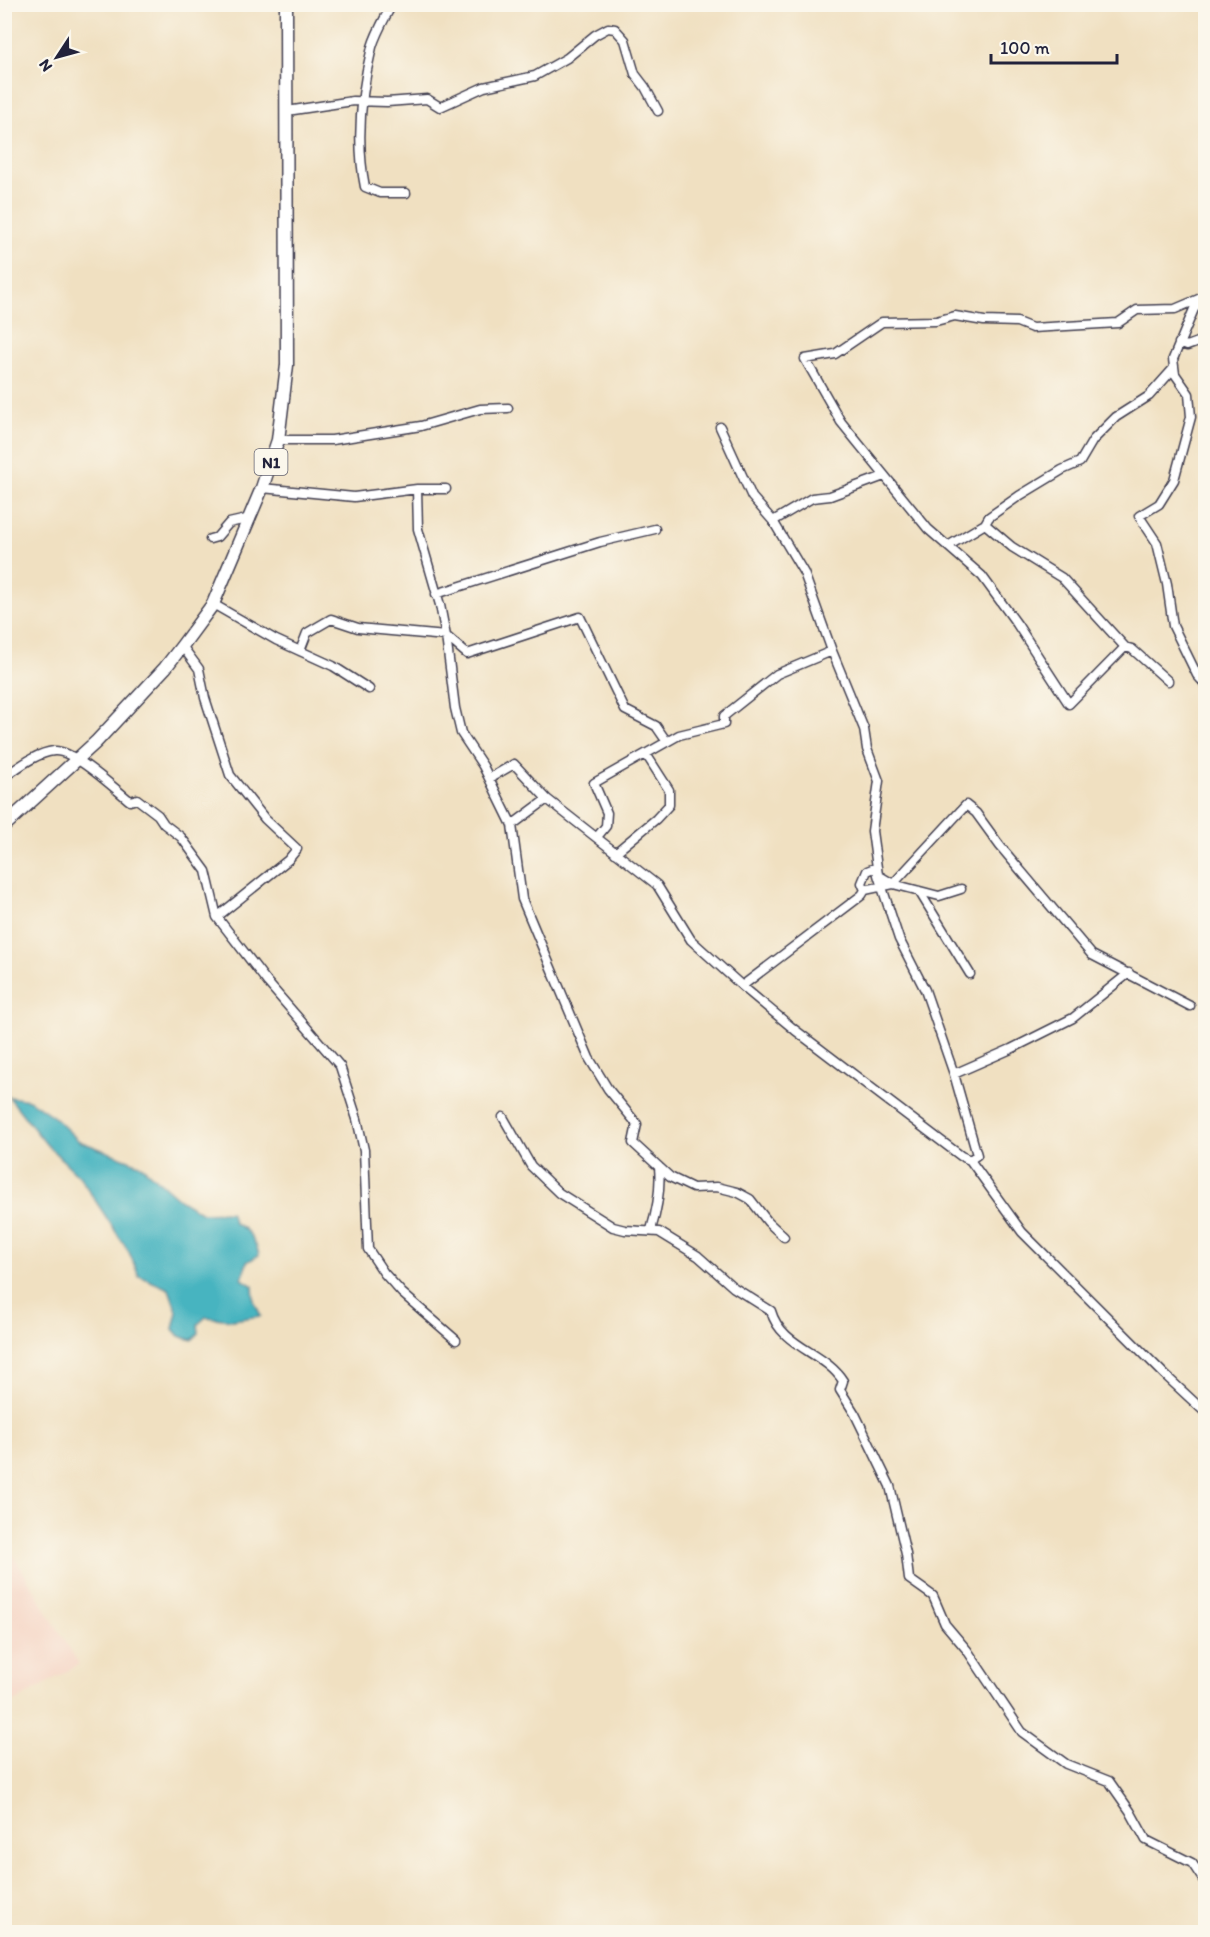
<svg xmlns="http://www.w3.org/2000/svg" width="1210" height="1937" font-family="Itim,sans-serif">
  <rect width="100%" height="100%" fill="#fbf7ec"/>
  <filter id="ink" filterUnits="userSpaceOnUse"><feTurbulence type="fractalNoise" baseFrequency=".0167" numOctaves="2"/><feDisplacementMap in="SourceGraphic" scale="12" xChannelSelector="R" yChannelSelector="G"/><feConvolveMatrix kernelMatrix="1 2 1 2 8 2 1 2 1" color-interpolation-filters="sRGB"/></filter>
  <filter id="wash" filterUnits="userSpaceOnUse"><feTurbulence type="fractalNoise" baseFrequency=".008" numOctaves="4" result="noise"/><feDisplacementMap in="SourceGraphic" scale="24" xChannelSelector="R" yChannelSelector="G"/><feGaussianBlur stdDeviation="1.35" result="paint"/><feColorMatrix in="noise" values="0 0 0 0 0 0 0 0 0 0 0 0 0 0 0 0 0 1.4 0 .05"/><feComposite in="paint" operator="in"/></filter>
  <g filter="url(#wash)">
    <rect width="100%" height="100%" fill="#f0e0c1"/>
    <path fill="#f5d3c2" d="M4,1540l75,124 -74,44h-1z"/>
    <path fill="#46b4c0" stroke="#346b7e" stroke-width="1.5" d="M9,1097l20,3 25,17 25,24 60,23 40,35 23,14 28,-1 4,11c15,7 21,16 25,32l-12,7 -5,17 11,7 1,15 7,15 -29,4 -26,-3 -8,7 1,9 -7,7 -13,-4 -6,-7 4,-17 -8,-23 -30,-13 -10,-24 -49,-75 -34,-33z"/>
  </g>
  <g filter="url(#ink)">
    <g fill="none" stroke-linecap="round" stroke-linejoin="round">
      <defs>
        <path id="minor" d="M392,4c-7,14 -16,29 -20,43 -11,45 -16,95 -7,140l15,6h26
          M287,111l66,-10 34,1 40,-3 13,8 44,-20 51,-11 32,-18 28,-23 13,-7 7,1 10,11 10,34 10,13 13,24
          M1200,298l-6,11 -21,50 2,15 14,20 2,23 -17,63 -15,24 -20,12 18,27 10,41 6,42 24,49 9,10
          M1179,343l8,3 19,-7
          M720,427l32,70 21,24 31,52 28,78 32,78 3,20 12,32 -7,50 6,44 15,9 73,-79 10,8 24,33 92,109 98,51
          M278,440h54l89,-14 59,-17 28,-1
          M262,488l92,9 63,-8h29
          M417,489l1,40 22,76 6,31 9,72 6,25 22,33 29,59 10,74 67,159 19,31 29,35 -4,19 37,34 23,11 24,-1 20,5 13,7 18,23 16,15
          M773,521l39,-23 18,-2 54,-20
          M985,524l27,23 50,31 63,69 7,2 36,32
          M210,539l7,-2 12,-14 22,-5
          M948,546l37,-22 4,-7 30,-21 43,-26 18,-8 13,-22 23,-23 33,-21 25,-28
          M436,594l164,-52 55,-13
          M213,604l63,36 57,26 36,23
          M182,646l17,23 6,29 25,77 35,44 32,30 -9,11 -71,57
          M1125,647l-56,57 -52,-80 -35,-48 -54,-47 -87,-107 -36,-63 30,-5 47,-32 54,-1 19,-5 29,5 33,1 15,6 86,-5 19,-13 38,-1 26,-11 5,-4
          M300,651l7,-18 24,-14 27,9 88,8 21,18 113,-37 45,93 31,16 11,16
          M4,777c15,-10 32,-24 50,-26 19,-2 61,38 76,50l7,-2 21,16 6,9 17,13 25,34 11,46 51,66 72,83 17,53 7,31 4,99 16,24 18,20 54,47
          M490,778l24,-14 33,35 110,86 34,55 51,46 53,44 166,126 9,4 7,-5 -23,-81 -29,-84 -26,-51 -21,-64
          M512,825l35,-26
          M597,837l9,-11 1,-13 -13,-30 85,-48 45,-11v-8l53,-42 55,-23
          M615,853l41,-34 13,-14v-15l-23,-36
          M865,890l-3,-7 5,-12 10,-4
          M919,891l51,83
          M742,986l120,-91 3,-5 28,-6 46,12 22,-7
          M954,1074l57,-25 62,-31 56,-45
          M503,1117l28,49 28,27 54,34 12,3 34,2 39,24 35,31 38,24c10,36 54,41 72,70l-3,9 15,24 35,72 16,68 3,25 24,17 12,28 22,26 55,82 44,32 43,17 21,30 16,29 46,23 14,21
          M970,1160l52,72 143,143 41,38
          M651,1230c6,-20 10,-42 8,-63"/>
        <path id="highway" d="M4,826l92,-84 69,-74 17,-22 31,-42 49,-116 16,-48 9,-75 -1,-361"/>
      </defs>
      <use href="#minor" stroke="#413e4f" stroke-width="11"/>
      <use href="#highway" stroke="#413e4f" stroke-width="15"/>
      <use href="#minor" stroke="#fff" stroke-width="8"/>
      <use href="#highway" stroke="#fff" stroke-width="12"/>
    </g>
  </g>
  <g text-anchor="middle" dominant-baseline="central" stroke-width="4.5" stroke-linejoin="round" paint-order="stroke">
    <rect fill="#fbf7ec" stroke="#636270" stroke-width="1.5" x="254.5" y="449" width="33" height="26" rx="4.5"/>
    <g font-size="16" font-weight="bold" fill="#22223b">
      <text x="271" y="462">N1</text>
    </g>
  </g>
  <rect width="1210" height="1937" fill="none" stroke="#fbf7ec" stroke-width="24"/>
  <g transform="translate(57 57) rotate(234)" stroke="#fbf7ec" stroke-width="4.5" paint-order="stroke">
  <path d="M0-4.5L10 22L0 15L-10 22Z" fill="#22223b"/>
  <text y="-9" font-size="16" font-weight="bold" text-anchor="middle" fill="#22223b">N</text>
  </g>
  <path d="M991 54v9h126v-9" fill="none" stroke="#22223b" stroke-width="3"/>
  <text x="1000" y="54" font-size="18" fill="#22223b" stroke="#fbf7ec" stroke-width="4.5" paint-order="stroke">100 m</text>
</svg>
